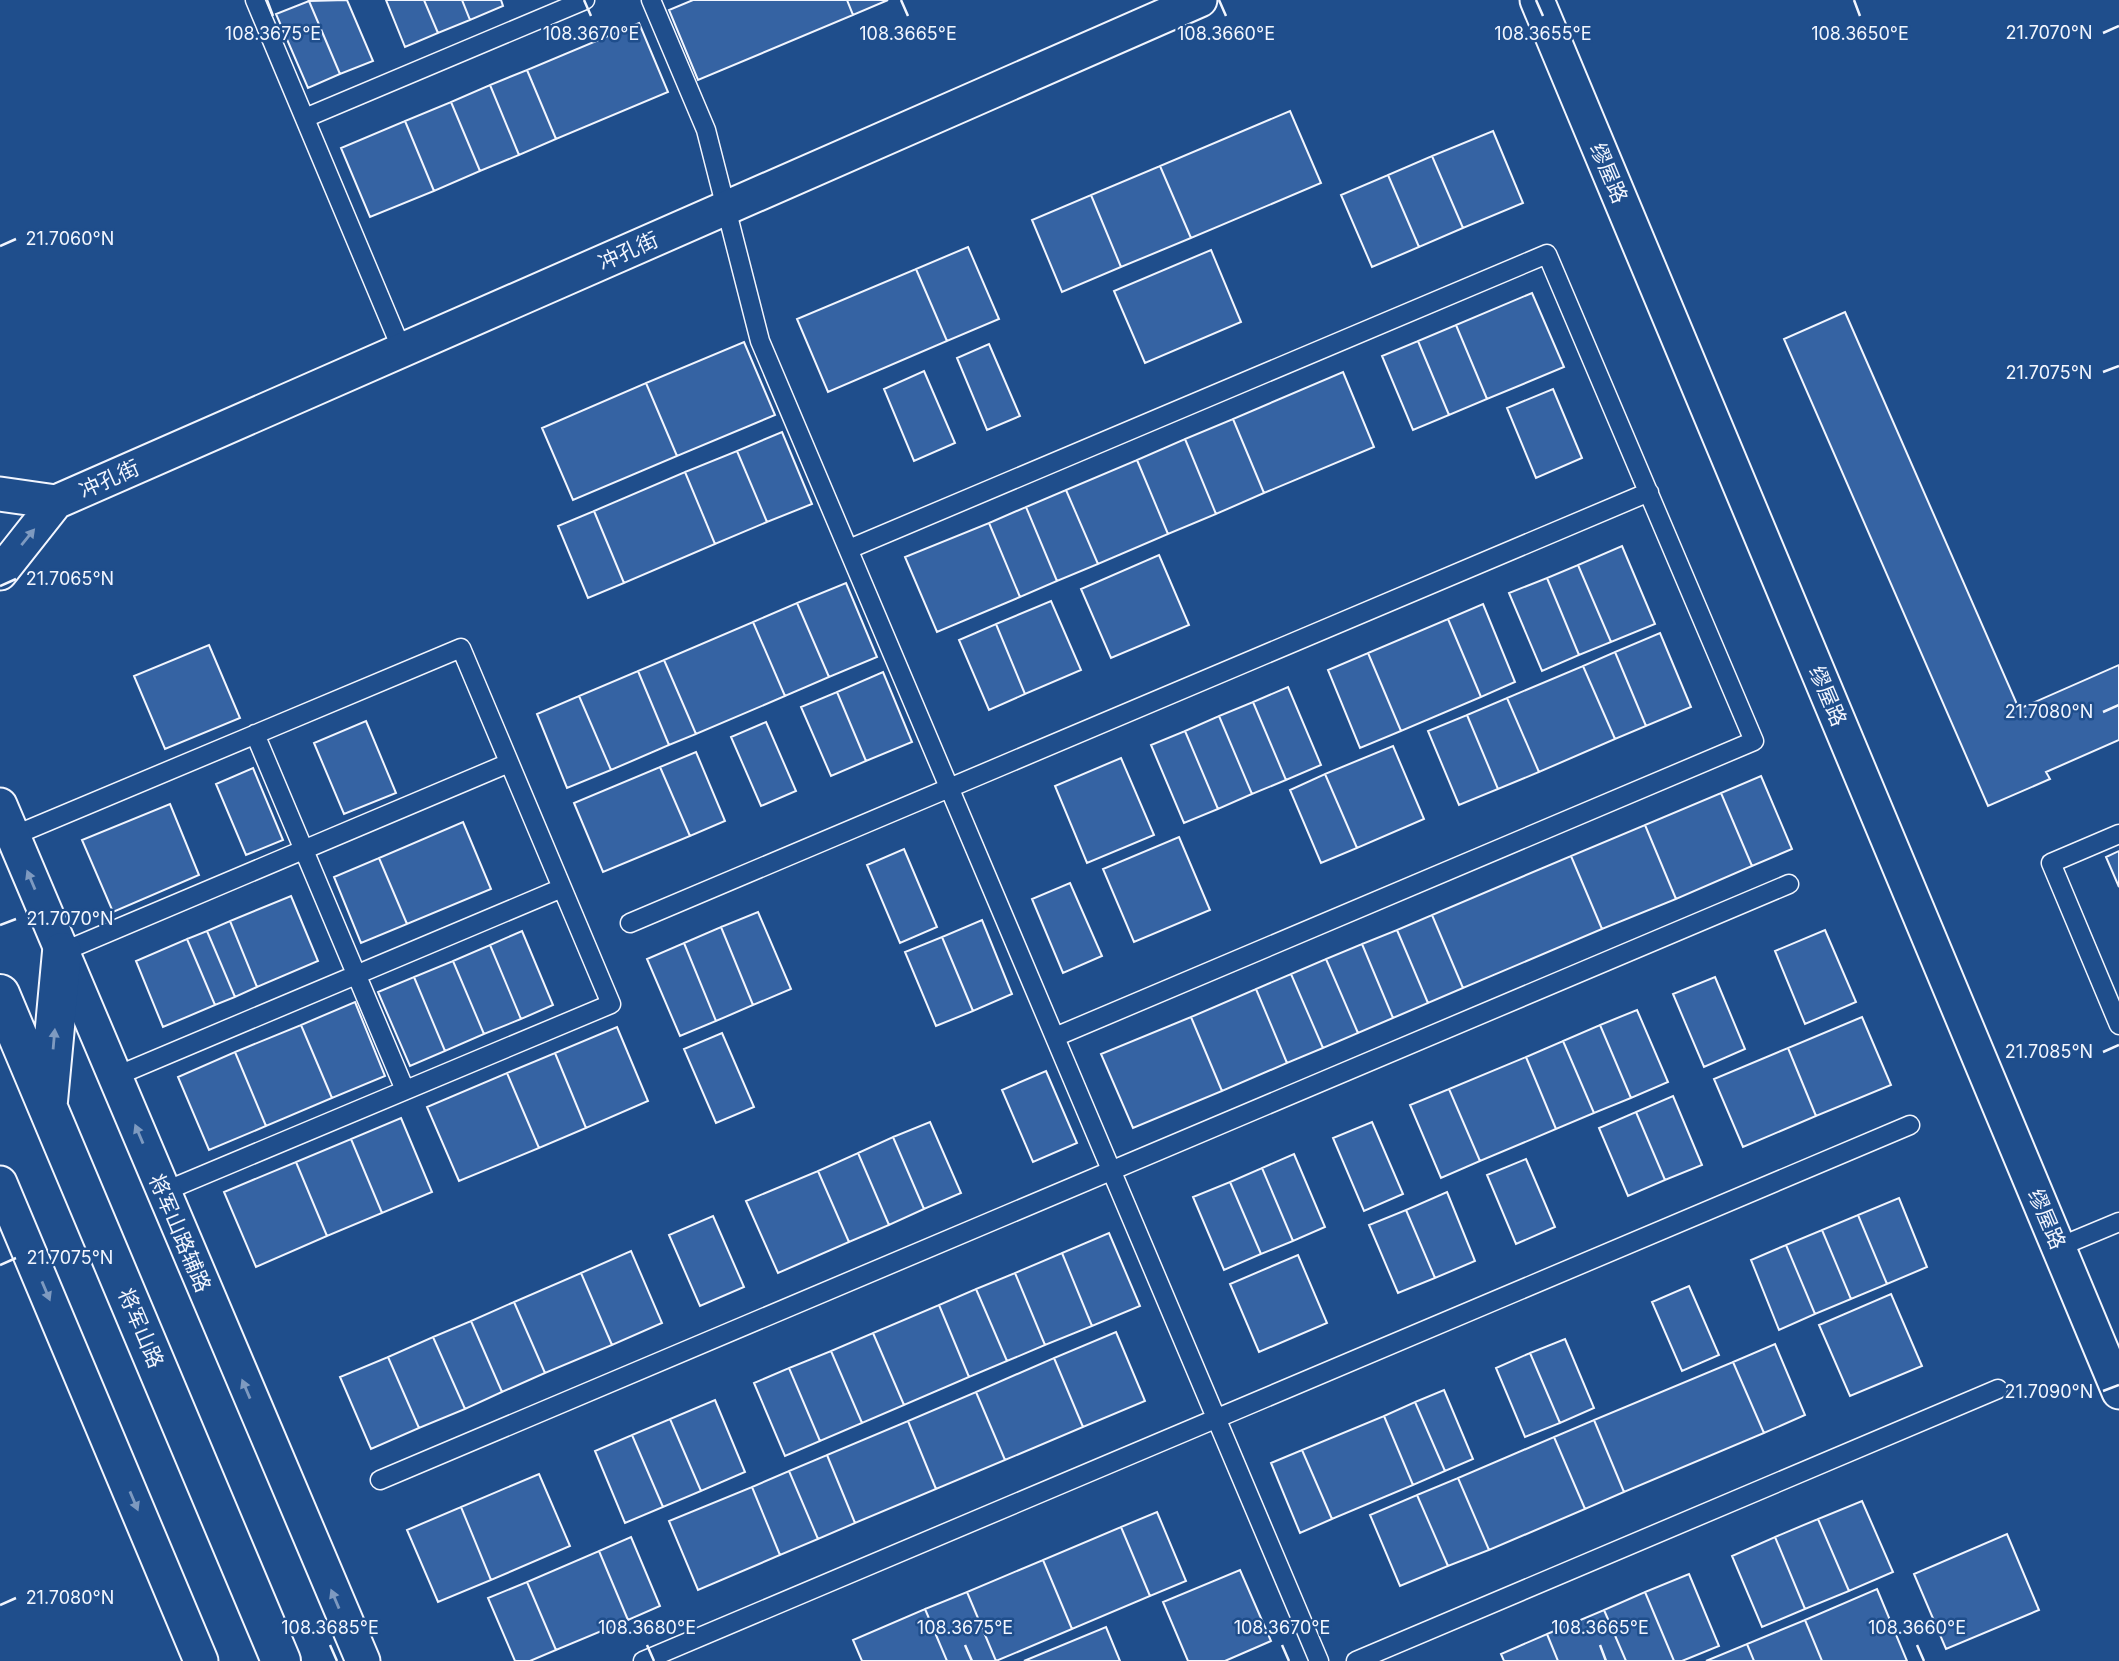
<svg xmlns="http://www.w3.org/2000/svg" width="2119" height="1661" font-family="Inter,'Noto Sans SC',sans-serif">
  <rect width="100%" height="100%" fill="#1f4e8c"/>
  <path fill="#3563a3" stroke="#f2f6ff" stroke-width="2" d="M347,0l26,61 -33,13 -31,-73z
    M386,0h38l14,33 -33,14z
    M424,0h38l8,20 -32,13z
    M462,0h39l2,6 -33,14z
    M693,0h154l6,15 -155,65 -29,-70z
    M847,0h41l-35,15z
    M309,1l31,73 -32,14 -32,-74z
    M639,23l29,69 -112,47 -29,-69z
    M527,70l29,69 -37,16 -29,-70z
    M490,85l29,70 -39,16 -29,-69z
    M451,102l29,69 -46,20 -29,-70z
    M1290,111l31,72 -130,55 -31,-72z
    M405,121l29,70 -64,26 -29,-69z
    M1493,131l30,72 -60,25 -31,-72z
    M1432,156l31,72 -44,19 -31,-72z
    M1160,166l31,72 -70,29 -30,-72z
    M1388,175l31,72 -47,20 -31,-72z
    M1091,195l30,72 -59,25 -30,-72z
    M968,247l31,72 -52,22 -31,-72z
    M1211,250l30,72 -96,41 -31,-72z
    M916,269l31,72 -119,51 -31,-73z
    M1532,293l32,74 -77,32 -31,-74z
    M1845,312l174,397 100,-44v75l-73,32 4,7 -62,27 -204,-467z
    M1456,325l31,74 -38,16 -31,-74z
    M1418,341l31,74 -36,15 -31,-74z
    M744,342l31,73 -98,41 -31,-73z
    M989,344l31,72 -33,14 -30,-72z
    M924,371l31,72 -41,18 -30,-72z
    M1343,372l31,75 -110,46 -31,-74z
    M646,383l31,73 -104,44 -31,-72z
    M1553,389l29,69 -46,20 -29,-70z
    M1233,419l31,74 -48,21 -31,-75z
    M782,432l30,72 -45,18 -30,-71z
    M1185,439l31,75 -48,20 -31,-74z
    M737,451l30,71 -52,22 -30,-72z
    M1137,460l31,74 -70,30 -32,-74z
    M685,472l30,72 -91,39 -30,-72z
    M1066,490l32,74 -41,17 -31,-74z
    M1026,507l31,74 -37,16 -31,-74z
    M594,511l30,72 -36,15 -30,-72z
    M989,523l31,74 -83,35 -32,-75z
    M1622,546l33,78 -44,18 -33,-77z
    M1159,555l30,70 -78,33 -30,-69z
    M1578,565l33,77 -32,13 -32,-77z
    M1547,578l32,77 -37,16 -33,-78z
    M846,583l31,74 -48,20 -32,-74z
    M1051,601l30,69 -56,24 -29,-70z
    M797,603l32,74 -44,19 -32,-74z
    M1483,604l32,78 -34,15 -33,-78z
    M1448,619l33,78 -80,34 -33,-78z
    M753,622l32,74 -89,38 -32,-74z
    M996,624l29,70 -36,16 -30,-70z
    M1660,633l31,74 -45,19 -31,-74z
    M209,645l31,73 -75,31 -31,-73z
    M1615,652l31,74 -31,13 -32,-73z
    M1368,653l33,78 -41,17 -32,-78z
    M664,660l32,74 -27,11 -31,-74z
    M1583,666l32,73 -76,33 -32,-74z
    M638,671l31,74 -58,25 -32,-74z
    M883,672l29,70 -46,19 -29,-69z
    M1288,687l33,78 -35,15 -33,-78z
    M837,692l29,69 -35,15 -30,-69z
    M579,696l32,74 -44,18 -30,-74z
    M1507,698l32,74 -41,17 -31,-74z
    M1253,702l33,78 -34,14 -33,-78z
    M1467,715l31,74 -39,16 -31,-74z
    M1219,716l33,78 -34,15 -33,-78z
    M366,721l30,72 -52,21 -30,-71z
    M766,722l30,69 -35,15 -30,-69z
    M1185,731l33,78 -34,14 -33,-78z
    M1393,746l31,73 -67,29 -32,-74z
    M696,752l29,69 -35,15 -30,-69z
    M1121,758l33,77 -67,28 -32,-77z
    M660,767l30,69 -87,36 -29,-69z
    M253,768l30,72 -37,15 -30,-71z
    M1325,774l32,74 -36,15 -31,-73z
    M1761,776l31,73 -40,17 -31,-73z
    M1721,793l31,73 -76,33 -31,-74z
    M170,804l29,71 -86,37 -31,-72z
    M463,822l28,67 -84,35 -28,-66z
    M1645,825l31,74 -74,30 -31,-73z
    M1179,837l31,73 -76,32 -31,-73z
    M904,849l33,78 -37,16 -33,-78z
    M2119,851v36l-13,-30z
    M1571,856l31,73 -139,59 -31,-73z
    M379,858l28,66 -46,19 -27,-66z
    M1070,883l32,73 -39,17 -31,-74z
    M291,896l27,65 -61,26 -27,-66z
    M758,912l33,77 -38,16 -32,-78z
    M1432,915l31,73 -35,15 -31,-73z
    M982,920l30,74 -39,17 -31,-74z
    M230,921l27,66 -22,10 -28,-66z
    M721,927l32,78 -37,16 -32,-78z
    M1397,930l31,73 -35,15 -31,-74z
    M1825,930l31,72 -51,22 -30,-73z
    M207,931l28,66 -20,8 -28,-66z
    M522,931l31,74 -32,14 -31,-74z
    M942,937l31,74 -37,15 -31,-74z
    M187,939l28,66 -52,22 -27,-66z
    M684,943l32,78 -36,15 -33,-77z
    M1362,944l31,74 -35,15 -32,-74z
    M490,945l31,74 -37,15 -31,-73z
    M1326,959l32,74 -35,15 -32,-74z
    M453,961l31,73 -39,17 -31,-74z
    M1291,974l32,74 -36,15 -31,-74z
    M414,977l31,74 -35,15 -32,-74z
    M1715,977l30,72 -41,18 -31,-73z
    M1256,989l31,74 -65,28 -31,-74z
    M355,1002l30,74 -53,22 -31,-73z
    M1637,1010l31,72 -37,16 -31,-73z
    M1191,1017l31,74 -89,37 -32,-74z
    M1862,1017l29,68 -75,31 -28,-68z
    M301,1025l31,73 -66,28 -31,-74z
    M1600,1025l31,73 -37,15 -31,-72z
    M617,1027l31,74 -62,27 -31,-75z
    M722,1033l32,74 -38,16 -32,-74z
    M1563,1041l31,72 -38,16 -30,-72z
    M1788,1048l28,68 -73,31 -29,-68z
    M235,1052l31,74 -57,24 -31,-73z
    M555,1053l31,75 -47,20 -32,-75z
    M1526,1057l30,72 -76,32 -31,-72z
    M1046,1071l31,72 -44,19 -31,-72z
    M507,1073l32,75 -80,33 -32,-74z
    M1449,1089l31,72 -39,17 -31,-73z
    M1673,1096l29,69 -37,15 -29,-68z
    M1636,1112l29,68 -37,16 -29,-68z
    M401,1118l31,74 -50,21 -31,-74z
    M930,1122l31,71 -37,16 -31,-72z
    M1372,1122l31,72 -39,17 -31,-73z
    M893,1137l31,72 -35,16 -31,-72z
    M351,1139l31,74 -55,23 -31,-74z
    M858,1153l31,72 -40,17 -31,-71z
    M1294,1154l31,73 -32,14 -31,-73z
    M1526,1159l29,68 -39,17 -29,-69z
    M296,1162l31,74 -71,31 -32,-75z
    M1262,1168l31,73 -32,13 -31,-72z
    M818,1171l31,71 -71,31 -32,-72z
    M1230,1182l31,72 -37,16 -31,-73z
    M1447,1192l28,69 -40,17 -29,-68z
    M1899,1198l28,69 -40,17 -29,-69z
    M1406,1210l29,68 -37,15 -29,-68z
    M1858,1215l29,69 -36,15 -29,-69z
    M713,1216l31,71 -44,19 -31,-71z
    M1822,1230l29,69 -36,15 -29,-69z
    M1109,1233l31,73 -48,20 -30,-73z
    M1786,1245l29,69 -36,16 -28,-70z
    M631,1251l31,72 -50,22 -31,-72z
    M1062,1253l30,73 -47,19 -30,-72z
    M1298,1255l29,68 -68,29 -29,-68z
    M581,1273l31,72 -67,28 -31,-71z
    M1015,1273l30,72 -38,16 -31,-72z
    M1689,1286l30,69 -37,16 -30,-69z
    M976,1289l31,72 -38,16 -30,-72z
    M1891,1294l31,72 -72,30 -31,-71z
    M514,1302l31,71 -43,19 -31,-71z
    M939,1305l30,72 -65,28 -31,-72z
    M471,1321l31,71 -37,17 -32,-72z
    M1116,1332l29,69 -62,26 -29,-69z
    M873,1333l31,72 -42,18 -31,-72z
    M433,1337l32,72 -46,19 -31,-71z
    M1565,1339l29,69 -34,15 -30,-70z
    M1775,1344l30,71 -41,18 -31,-71z
    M831,1351l31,72 -42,18 -31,-73z
    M1530,1353l30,70 -35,14 -29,-69z
    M388,1357l31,71 -48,21 -31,-72z
    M1054,1358l29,69 -78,33 -29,-68z
    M1733,1362l31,71 -140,59 -30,-72z
    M789,1368l31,73 -35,15 -31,-73z
    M1444,1390l29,69 -28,12 -30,-69z
    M976,1392l29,68 -69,29 -28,-68z
    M715,1400l30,72 -44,19 -31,-72z
    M1415,1402l30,69 -32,14 -29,-69z
    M1384,1416l29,69 -81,34 -30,-69z
    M670,1419l31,72 -38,16 -31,-72z
    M1594,1420l30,72 -39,17 -31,-72z
    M908,1421l28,68 -81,34 -28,-68z
    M632,1435l31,72 -38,16 -30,-72z
    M1554,1437l31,72 -96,41 -31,-72z
    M1302,1450l30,69 -32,14 -29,-70z
    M827,1455l28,68 -37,16 -29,-68z
    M789,1471l29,68 -38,16 -28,-68z
    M539,1474l31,72 -79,34 -30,-73z
    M1458,1478l31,72 -41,16 -31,-71z
    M752,1487l28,68 -82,35 -29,-69z
    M1417,1495l31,71 -48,20 -30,-71z
    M1862,1501l31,71 -44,19 -31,-72z
    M461,1507l30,73 -53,22 -31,-72z
    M1157,1512l29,69 -36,15 -29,-69z
    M1818,1519l31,72 -44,18 -30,-72z
    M1121,1527l29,69 -78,33 -29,-69z
    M2007,1534l32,76 -93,39 -32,-75z
    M631,1537l29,69 -32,14 -29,-69z
    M1775,1537l30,72 -43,18 -30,-71z
    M599,1551l29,69 -72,30 -29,-68z
    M1043,1560l29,69 -76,32 -29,-69z
    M1240,1570l31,71 -46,20h-37l-25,-59z
    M1689,1574l30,72 -37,15h-8l-29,-69z
    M527,1582l29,68 -26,11h-15l-27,-63z
    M1877,1589l30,72h-85l-17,-41z
    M967,1592l29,69h-49l-22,-52z
    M1645,1592l29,69h-48l-22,-51z
    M925,1609l22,52h-85l-9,-21z
    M1604,1610l22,51h-68l-11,-27z
    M1805,1620l17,41h-68l-7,-17z
    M1106,1627l14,34h-96z
    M1547,1634l11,27h-54l-3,-7z
    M1747,1644l7,17h-48z"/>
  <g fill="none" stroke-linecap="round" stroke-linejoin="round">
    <defs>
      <path id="service" d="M255,0l147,350
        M651,0l55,130 54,211 559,1320
        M305,118l280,-118
        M849,549l698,-295 207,487 -699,296
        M255,734l150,356
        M2119,834l-68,29 68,162
        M13,836l448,-188 150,356 -448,188
        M630,923l1019,-431
        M62,952l447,-189
        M114,1077l448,-189
        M2059,1247l60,-25
        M380,1480l1409,-596
        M643,1661l1267,-536
        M1356,1661l642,-272"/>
      <path id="minor" d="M1537,0l582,1392
        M0,494l56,8
        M0,573l56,-71 1144,-502
        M0,805l363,856
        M0,1183l201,478"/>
      <path id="tertiary" d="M0,994l281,667
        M48,1101l14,-149"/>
    </defs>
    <use href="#service" stroke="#f2f6ff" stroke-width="21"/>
    <use href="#minor" stroke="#f2f6ff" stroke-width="37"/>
    <use href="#tertiary" stroke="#f2f6ff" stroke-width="42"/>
    <use href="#service" stroke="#1f4e8c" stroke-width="18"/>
    <use href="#minor" stroke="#1f4e8c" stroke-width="33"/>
    <use href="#tertiary" stroke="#1f4e8c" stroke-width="38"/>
  </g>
  <defs><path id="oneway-solid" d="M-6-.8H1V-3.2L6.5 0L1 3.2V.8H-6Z" transform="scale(1.75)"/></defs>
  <g fill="#7e9ac0">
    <use href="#oneway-solid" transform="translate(28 537) rotate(-51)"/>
    <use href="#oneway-solid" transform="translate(31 880) rotate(-113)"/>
    <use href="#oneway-solid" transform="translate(54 1039) rotate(-85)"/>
    <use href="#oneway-solid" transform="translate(139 1134) rotate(-113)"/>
    <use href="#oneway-solid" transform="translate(46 1291) rotate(67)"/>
    <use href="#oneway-solid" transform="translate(246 1389) rotate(-113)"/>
    <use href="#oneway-solid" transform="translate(134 1501) rotate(67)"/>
    <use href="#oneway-solid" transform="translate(335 1599) rotate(-113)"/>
  </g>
  <path fill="none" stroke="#f2f6ff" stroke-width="2.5" d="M267,0l6,16M584,0l7,16M901,0l7,16M1219,0l7,16M1536,0l7,16M1854,0l6,16M2103,33l16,-7M0,246l16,-7M2103,372l16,-6M0,586l16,-7M2103,712l16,-7M0,925l16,-6M2103,1052l16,-7M0,1265l16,-7M2103,1391l16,-6M0,1605l16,-7M330,1645l7,16M647,1645l7,16M965,1645l7,16M1282,1645l7,16M1600,1645l6,16M1917,1645l7,16"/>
  <g text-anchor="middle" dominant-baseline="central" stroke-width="5" stroke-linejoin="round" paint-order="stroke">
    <g font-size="21" fill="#f2f6ff" stroke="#1f4e8c">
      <text transform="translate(1609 173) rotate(67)">缪屋路</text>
      <text transform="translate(628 251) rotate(-24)">冲孔街</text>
      <text transform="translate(109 479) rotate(-24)">冲孔街</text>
      <text transform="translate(1828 696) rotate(67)">缪屋路</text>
      <text transform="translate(2047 1219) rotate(67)">缪屋路</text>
      <text transform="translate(180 1233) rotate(67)">将军山路辅路</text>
      <text transform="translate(141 1328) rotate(67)">将军山路</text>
    </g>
  </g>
  <g font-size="18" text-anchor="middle" fill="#f2f6ff" stroke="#1f4e8c" stroke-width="5" stroke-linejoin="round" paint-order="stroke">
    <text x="2049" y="39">21.7070°N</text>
    <text x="273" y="40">108.3675°E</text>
    <text x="591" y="40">108.3670°E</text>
    <text x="908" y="40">108.3665°E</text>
    <text x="1226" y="40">108.3660°E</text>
    <text x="1543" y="40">108.3655°E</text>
    <text x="1860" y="40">108.3650°E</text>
    <text x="70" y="245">21.7060°N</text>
    <text x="2049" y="379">21.7075°N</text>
    <text x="70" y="585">21.7065°N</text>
    <text x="2049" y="718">21.7080°N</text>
    <text x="70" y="925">21.7070°N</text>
    <text x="2049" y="1058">21.7085°N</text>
    <text x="70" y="1264">21.7075°N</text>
    <text x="2049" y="1398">21.7090°N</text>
    <text x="70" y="1604">21.7080°N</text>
    <text x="330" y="1634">108.3685°E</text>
    <text x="647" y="1634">108.3680°E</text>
    <text x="965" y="1634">108.3675°E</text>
    <text x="1282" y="1634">108.3670°E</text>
    <text x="1600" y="1634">108.3665°E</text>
    <text x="1917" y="1634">108.3660°E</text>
  </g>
</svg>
